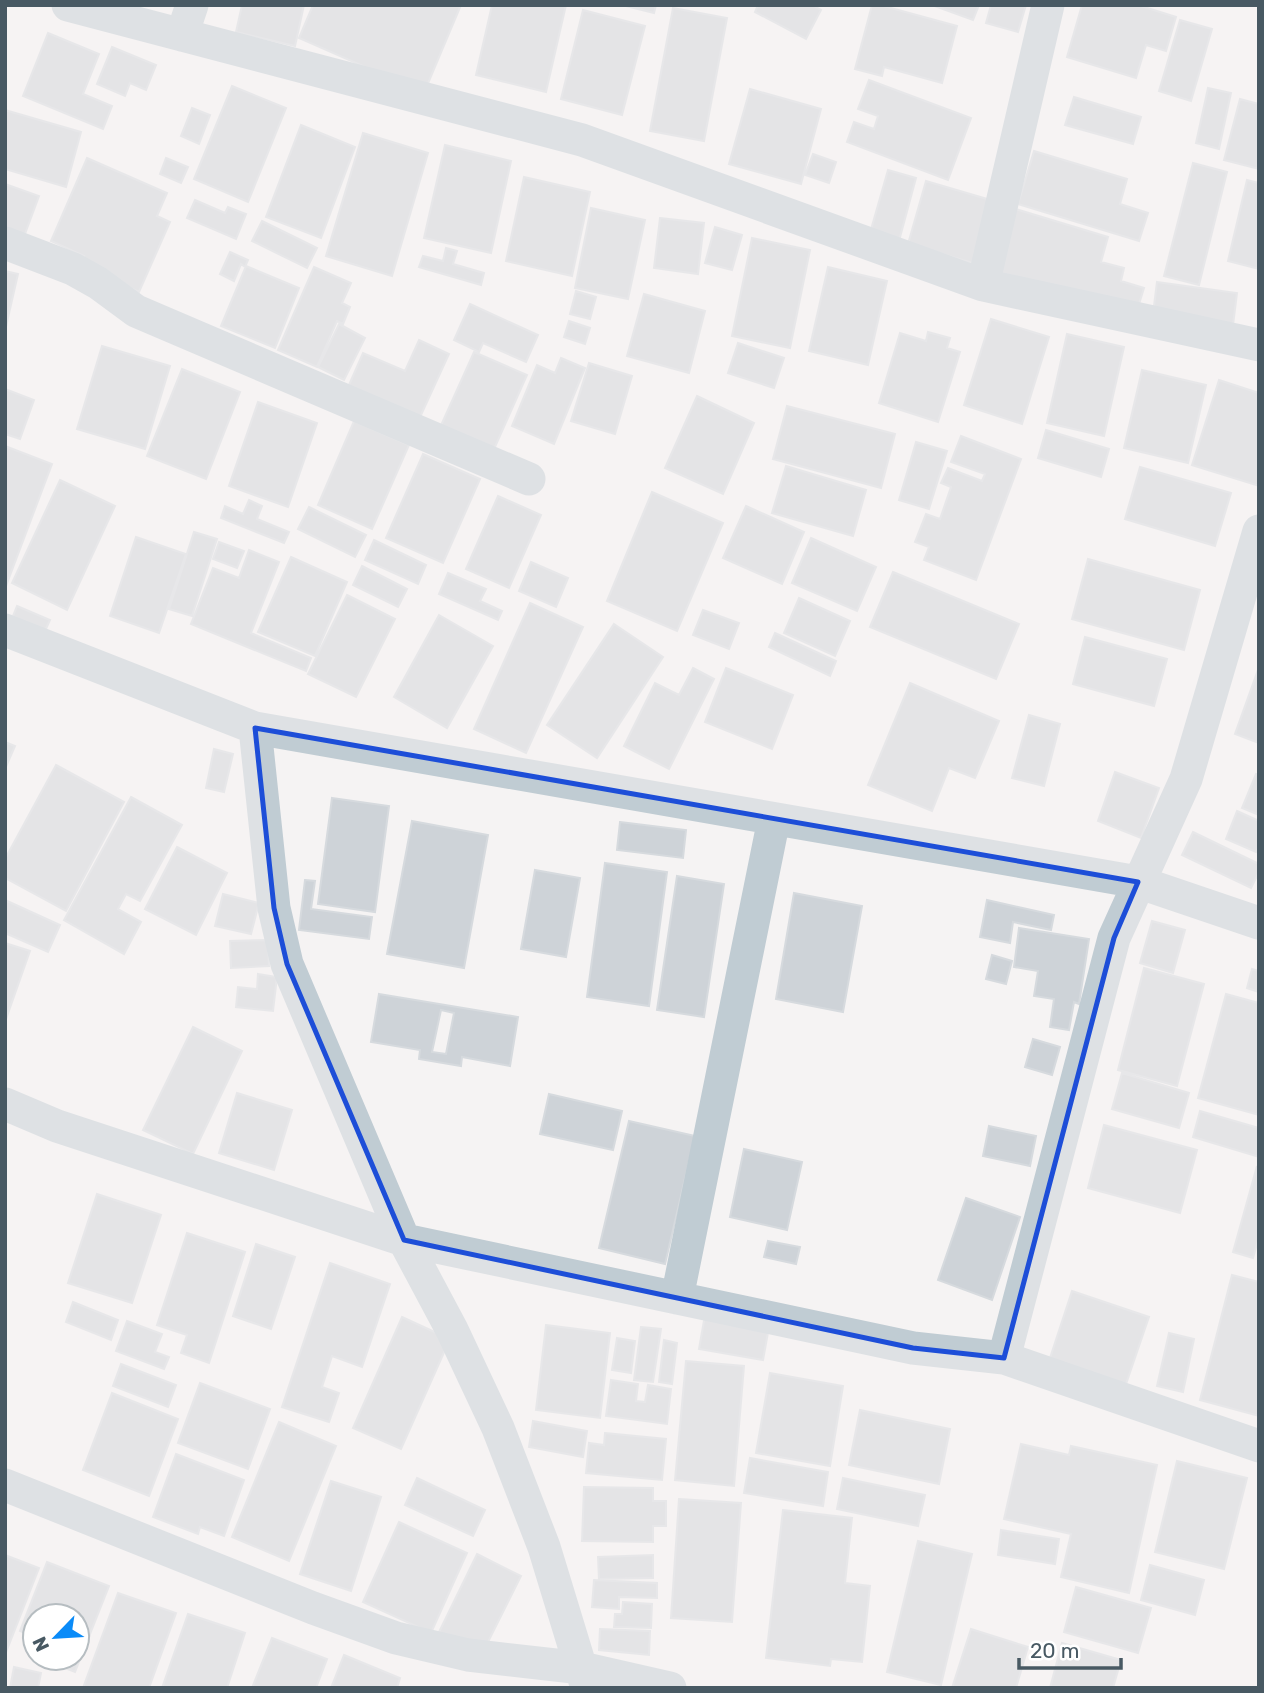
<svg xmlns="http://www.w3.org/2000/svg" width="1264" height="1693" font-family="Rubik,sans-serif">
  <rect width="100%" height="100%" fill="#f5f3f3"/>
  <path fill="#ced3d8" stroke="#d6dade" stroke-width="2" fill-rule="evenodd" d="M242,5h62l-9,41 -59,-14z
    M313,5h148l-37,88 -125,-55z
    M492,5h74l-20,87 -70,-17z
    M622,5h34l-2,8z
    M758,5h54l9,5 -15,29 -51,-27z
    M872,5h8l77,21 -15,57 -58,-16 -2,9 -27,-7z
    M932,5h47l-6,15z
    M991,5h35l-8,27 -32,-9z
    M1082,5h56l38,12 -10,34 -20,-6 -10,33 -69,-21z
    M673,8l54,10 -23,123 -54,-10z
    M583,10l62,16 -23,89 -61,-16z
    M1180,20l32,9 -21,72 -32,-10z
    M48,33l51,21 -16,40 29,12 -9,23 -80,-33z
    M112,47l44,18 -10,25 -16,-7 -5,13 -28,-12z
    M869,80l102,38 -23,62 -101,-38 7,-20 20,7 4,-13 -20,-7z
    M232,86l54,22 -38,94 -54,-23z
    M1208,88l23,5 -12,56 -23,-6z
    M750,89l71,20 -20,75 -72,-20z
    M1074,97l67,20 -8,27 -68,-19z
    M1240,99l19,5v65l-35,-9z
    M192,108l18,7 -11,29 -18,-8z
    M5,110l76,22 -15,55 -61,-18z
    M301,125l54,22 -34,91 -55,-21z
    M363,133l65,20 -36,123 -66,-20z
    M445,145l66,16 -20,92 -67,-15z
    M1034,151l93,28 -7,25 28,9 -9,28 -121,-37z
    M813,154l23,8 -7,21 -24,-8z
    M87,158l80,35 -10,23 13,6 -31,70 -60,-27 5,-9 -33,-15z
    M166,158l22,9 -7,16 -21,-9z
    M1193,163l34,9 -28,113 -35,-9z
    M888,170l28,8 -17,63 -29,-8z
    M524,177l66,15 -18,84 -66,-15z
    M1247,180l12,3v86l-31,-8z
    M926,181l68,20 -18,63 -68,-20z
    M5,184l34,12 -17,46 -17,-6z
    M195,200l30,13 3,-6 18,7 -10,25 -49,-21z
    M1009,207l99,30 -7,25 23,6 -3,13 23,7 -8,26 -146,-44z
    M591,208l54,12 -17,79 -53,-11z
    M660,218l44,5 -6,51 -44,-6z
    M262,221l55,27 -10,20 -55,-27z
    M715,227l27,8 -10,35 -27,-7z
    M752,238l58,12 -20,98 -58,-12z
    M446,248l11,3 -4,13 31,9 -3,12 -62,-18 4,-11 20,5z
    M230,252l18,8 -3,7 -4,-3 -7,17 -14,-7z
    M246,266l53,22 -24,60 -54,-22z
    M314,267l37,16 -9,20 8,4 -7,17 -6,-3 -20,46 -39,-17z
    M828,267l59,14 -19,84 -59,-14z
    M5,271l13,3 -13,57z
    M1157,282l80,11 -4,32 -80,-11z
    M576,291l20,6 -6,22 -20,-5z
    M644,294l61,17 -16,62 -62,-17z
    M470,304l68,31 -12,27 -43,-19 -4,9 -25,-12z
    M991,319l58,18 -27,87 -58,-19z
    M569,321l21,7 -5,16 -21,-7z
    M339,324l26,14 -21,42 -26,-13z
    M928,332l22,6 -3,10 13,4 -22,70 -59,-19 21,-70 26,8z
    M1067,334l57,13 -20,89 -57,-13z
    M419,340l30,14 -33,72 -71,-32 18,-41 42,18z
    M738,343l46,15 -10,30 -46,-15z
    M102,346l68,20 -25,83 -68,-20z
    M474,352l53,23 -36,81 -53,-24z
    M561,358l24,10 -31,76 -42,-18 25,-61 18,8z
    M589,363l43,13 -17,58 -44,-13z
    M182,369l58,23 -34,87 -59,-23z
    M1142,370l64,15 -18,78 -64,-15z
    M1219,380l40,13v93l-67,-21z
    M5,389l29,11 -14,39 -15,-5z
    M697,396l57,27 -31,71 -58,-26z
    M258,402l59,21 -29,84 -59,-21z
    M787,406l108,28 -14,54 -108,-29z
    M354,421l55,24 -37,84 -54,-24z
    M1046,430l63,19 -8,28 -63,-19z
    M961,436l60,23 -45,121 -52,-20 5,-13 -14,-5 11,-28 14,5 11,-32 -10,-4 7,-15 34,13 3,-7 -34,-12z
    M916,442l31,9 -18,58 -30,-9z
    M5,446l47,18 -46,122h-1z
    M423,454l57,25 -37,84 -57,-25z
    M786,466l80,24 -13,46 -81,-23z
    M1140,467l91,26 -16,53 -90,-27z
    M60,480l55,26 -48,104 -55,-27z
    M652,492l71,31 -46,108 -70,-30z
    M498,496l43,19 -32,73 -43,-19z
    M249,500l13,6 -5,13 32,13 -5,11 -63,-25 4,-12 18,8z
    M746,506l58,26 -22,52 -59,-26z
    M309,507l57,28 -11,22 -57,-28z
    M194,532l23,7 -25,77 -23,-7z
    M136,537l50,17 -27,79 -49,-17z
    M811,538l65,29 -19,44 -65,-28z
    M374,540l52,25 -8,19 -53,-24z
    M219,542l25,9 -7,17 -24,-9z
    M249,550l30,12 -28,71 60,25 -5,13 -115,-47 22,-56 26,10z
    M291,557l56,25 -32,74 -57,-24z
    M1088,559l112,31 -16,60 -112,-31z
    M531,562l37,16 -12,29 -37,-16z
    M362,566l45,23 -9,18 -45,-22z
    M893,572l126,52 -23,55 -126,-52z
    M448,573l38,16 -6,12 22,10 -4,9 -59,-26z
    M347,595l48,24 -39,78 -48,-23z
    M799,598l51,23 -15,35 -51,-23z
    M530,603l53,24 -57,126 -52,-24z
    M17,606l33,14 -9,20 -32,-14z
    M703,610l36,13 -10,26 -36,-14z
    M439,615l54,31 -46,82 -53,-31z
    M614,624l49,33 -66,101 -50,-33z
    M775,633l61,28 -6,15 -61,-29z
    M1085,637l82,22 -13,47 -81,-22z
    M1259,667v76l-24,-9z
    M693,668l21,11 -45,90 -45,-23 31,-63 24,12z
    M726,668l67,27 -21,54 -67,-27z
    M910,683l89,38 -24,57 -26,-10 -17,43 -64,-26z
    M1029,715l31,9 -16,62 -32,-8z
    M5,742l10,4 -10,23z
    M214,749l19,5 -9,38 -18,-4z
    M56,765l68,37 -58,109 -61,-33v-19z
    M1115,772l44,16 -18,50 -43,-17z
    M1256,774l3,1v40l-17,-7z
    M131,797l51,28 -42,76 -14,-7 -8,15 23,13 -17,32 -60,-34z
    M332,798l57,8 -14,106 -57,-8z
    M1237,811l22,10v25l-3,6 -30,-13z
    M412,821l76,14 -24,133 -77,-14z
    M620,822l66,8 -3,28 -66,-8z
    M1193,832l66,32v8l-8,16 -69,-33z
    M177,847l50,26 -31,62 -51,-26z
    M605,863l62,9 -18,134 -62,-9z
    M535,870l45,8 -14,79 -45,-8z
    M677,876l47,8 -20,133 -47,-7z
    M305,880l10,1 -4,28 61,8 -3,22 -70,-9z
    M794,893l68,13 -19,106 -67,-13z
    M223,894l36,9 -8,31 -36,-8z
    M5,900l55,25 -12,27 -43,-19z
    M987,900l67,15 -3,15 -38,-8 -3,21 -30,-6z
    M1152,921l33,9 -12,43 -33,-10z
    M1019,928l70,11 -10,65 -5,-2 -5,28 -19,-3 4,-28 -20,-3 4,-25 -24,-4z
    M268,940l1,26 -38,2 -1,-27z
    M5,943l25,8 -25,71z
    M992,955l20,6 -6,23 -20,-5z
    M1144,968l60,16 -27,102 -59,-16z
    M1252,969l7,2v21l-12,-4z
    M258,974l19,3 -4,34 -37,-4 2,-20 19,2z
    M379,994l139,23 -8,49 -48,-9 -1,9 -42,-7 1,-9 -49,-8zM441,1010l13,3 -8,41 -14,-2z
    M1226,994l33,9v112l-61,-17z
    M193,1027l49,24 -49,103 -50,-24z
    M1033,1039l27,8 -8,28 -27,-8z
    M1122,1073l67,20 -10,35 -67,-19z
    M237,1093l55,17 -18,60 -55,-17z
    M549,1094l73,17 -9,39 -73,-16z
    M1200,1111l59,17v29l-66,-20z
    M629,1121l66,15 -30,128 -66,-16z
    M1104,1125l93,25 -17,63 -92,-25z
    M989,1126l47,10 -6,30 -47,-10z
    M744,1149l58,13 -15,68 -57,-13z
    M1257,1166l2,71 -6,21 -20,-6z
    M97,1194l64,21 -29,88 -64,-20z
    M966,1198l54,19 -28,83 -54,-20z
    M187,1233l58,19 -36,111 -28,-10 6,-18 -30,-10z
    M768,1241l32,6 -4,17 -32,-7z
    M256,1244l39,13 -24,72 -38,-13z
    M330,1263l60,21 -28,83 -30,-11 -10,31 17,6 -10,29 -47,-15z
    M1232,1275l27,7v134l-59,-16z
    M1072,1291l77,26 -24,70 -76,-26z
    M73,1302l45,18 -7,20 -45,-18z
    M705,1315l64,12 -6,33 -64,-11z
    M402,1317l48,22 -49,110 -48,-21z
    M127,1321l35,13 -7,18 14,5 -5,12 -48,-18z
    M546,1325l64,8 -10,85 -64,-8z
    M641,1327l20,2 -8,53 -19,-2z
    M1169,1333l25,6 -11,53 -26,-6z
    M617,1338l18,3 -4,32 -19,-3z
    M664,1340l13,3 -5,41 -13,-2z
    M686,1361l58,5 -10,120 -59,-6z
    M121,1364l55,21 -8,22 -55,-21z
    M770,1373l73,13 -13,80 -74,-13z
    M611,1380l27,4 -2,17 9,1 3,-17 23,4 -4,35 -61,-8z
    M200,1383l70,26 -22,60 -70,-26z
    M112,1393l66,26 -29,77 -66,-26z
    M860,1410l90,19 -11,55 -90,-19z
    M533,1421l54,10 -4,26 -54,-10z
    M279,1422l57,24 -47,115 -57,-24z
    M605,1433l61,6 -4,41 -76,-7 3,-30 15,2z
    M1021,1444l48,11 2,-9 86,19 -28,128 -68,-16 10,-43 -67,-15z
    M176,1454l68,26 -20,56 -24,-9 -2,7 -45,-17z
    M750,1458l78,14 -5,34 -79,-13z
    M1177,1461l70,17 -23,91 -69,-17z
    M417,1478l68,32 -12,26 -68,-31z
    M843,1478l82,17 -7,31 -81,-17z
    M331,1481l50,16 -30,94 -51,-17z
    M584,1487l69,1v13h13v25h-13v16l-71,-1z
    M679,1499l62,4 -9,119 -61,-4z
    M783,1510l69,8 -7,65 25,3 -8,76 -31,-3 -1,7 -64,-8z
    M399,1522l68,31 -36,80 -68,-31z
    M1001,1530l58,9 -4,25 -57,-9z
    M918,1541l54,13 -31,131 -54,-13z
    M477,1554l44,22 -39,78 -43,-22z
    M5,1555l34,13 -34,87z
    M653,1555v23l-54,1 -1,-22z
    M47,1562l62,24 -34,86 -35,-14h37v-42h-42v21l-15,-6z
    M1150,1565l54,15 -9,35 -54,-15z
    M594,1580l63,3v15l-38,-1v12l-27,-2z
    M1076,1587l75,21 -13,45 -74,-21z
    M118,1593l58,20 -27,75h-66z
    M623,1602l29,2 -1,24 -37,-1 1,-13h7z
    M188,1614l57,19 -18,55h-65z
    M600,1629l50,2 -1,24 -50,-5z
    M971,1629l57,18 -12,41h-64z
    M272,1638l55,21 -11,29h-64z
    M1062,1643l59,17 -8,28h-63z
    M344,1655l56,23 -3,10h-66z
    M14,1667l27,6 -3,15h-28z"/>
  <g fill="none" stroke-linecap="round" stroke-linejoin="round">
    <path stroke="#c0ccd3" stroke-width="33" d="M68,5l514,135 401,145 276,60
      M182,35l10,-30
      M5,243l68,26 25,14 38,28 393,168
      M983,285l65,-280
      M5,630l250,98 883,154 121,41
      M255,728l19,180 13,56 117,276 48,90 46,98 46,119 43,141
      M5,1104l52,22 347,114 509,108 91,10 255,88
      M677,1298l97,-479
      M1004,1358l110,-420 72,-159 73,-248
      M5,1485l308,123 83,30 72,17 114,13 88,20"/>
  </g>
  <path d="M0 0H1264V1693H0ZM255,728l883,154 -24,56 -110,420 -91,-10 -509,-108 -117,-276 -13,-56z" fill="#f5f3f3" fill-opacity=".55" fill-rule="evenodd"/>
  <path fill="none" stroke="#1d4ed8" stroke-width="5" stroke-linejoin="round" d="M255,728l883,154 -24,56 -110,420 -91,-10 -509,-108 -117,-276 -13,-56z"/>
  <rect width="1264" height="1693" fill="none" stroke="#485963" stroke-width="14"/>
  <g transform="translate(56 1637) rotate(245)"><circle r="33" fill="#ffffff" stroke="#b6bdc1" stroke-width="2"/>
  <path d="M0-5L12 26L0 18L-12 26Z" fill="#0a8bf8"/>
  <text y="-10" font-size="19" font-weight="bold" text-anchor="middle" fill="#485963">N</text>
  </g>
  <path d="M1019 1658v10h102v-10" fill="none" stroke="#485963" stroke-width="3.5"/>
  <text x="1030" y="1658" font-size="21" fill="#485963" stroke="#ffffff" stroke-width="5" paint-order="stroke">20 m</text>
</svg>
